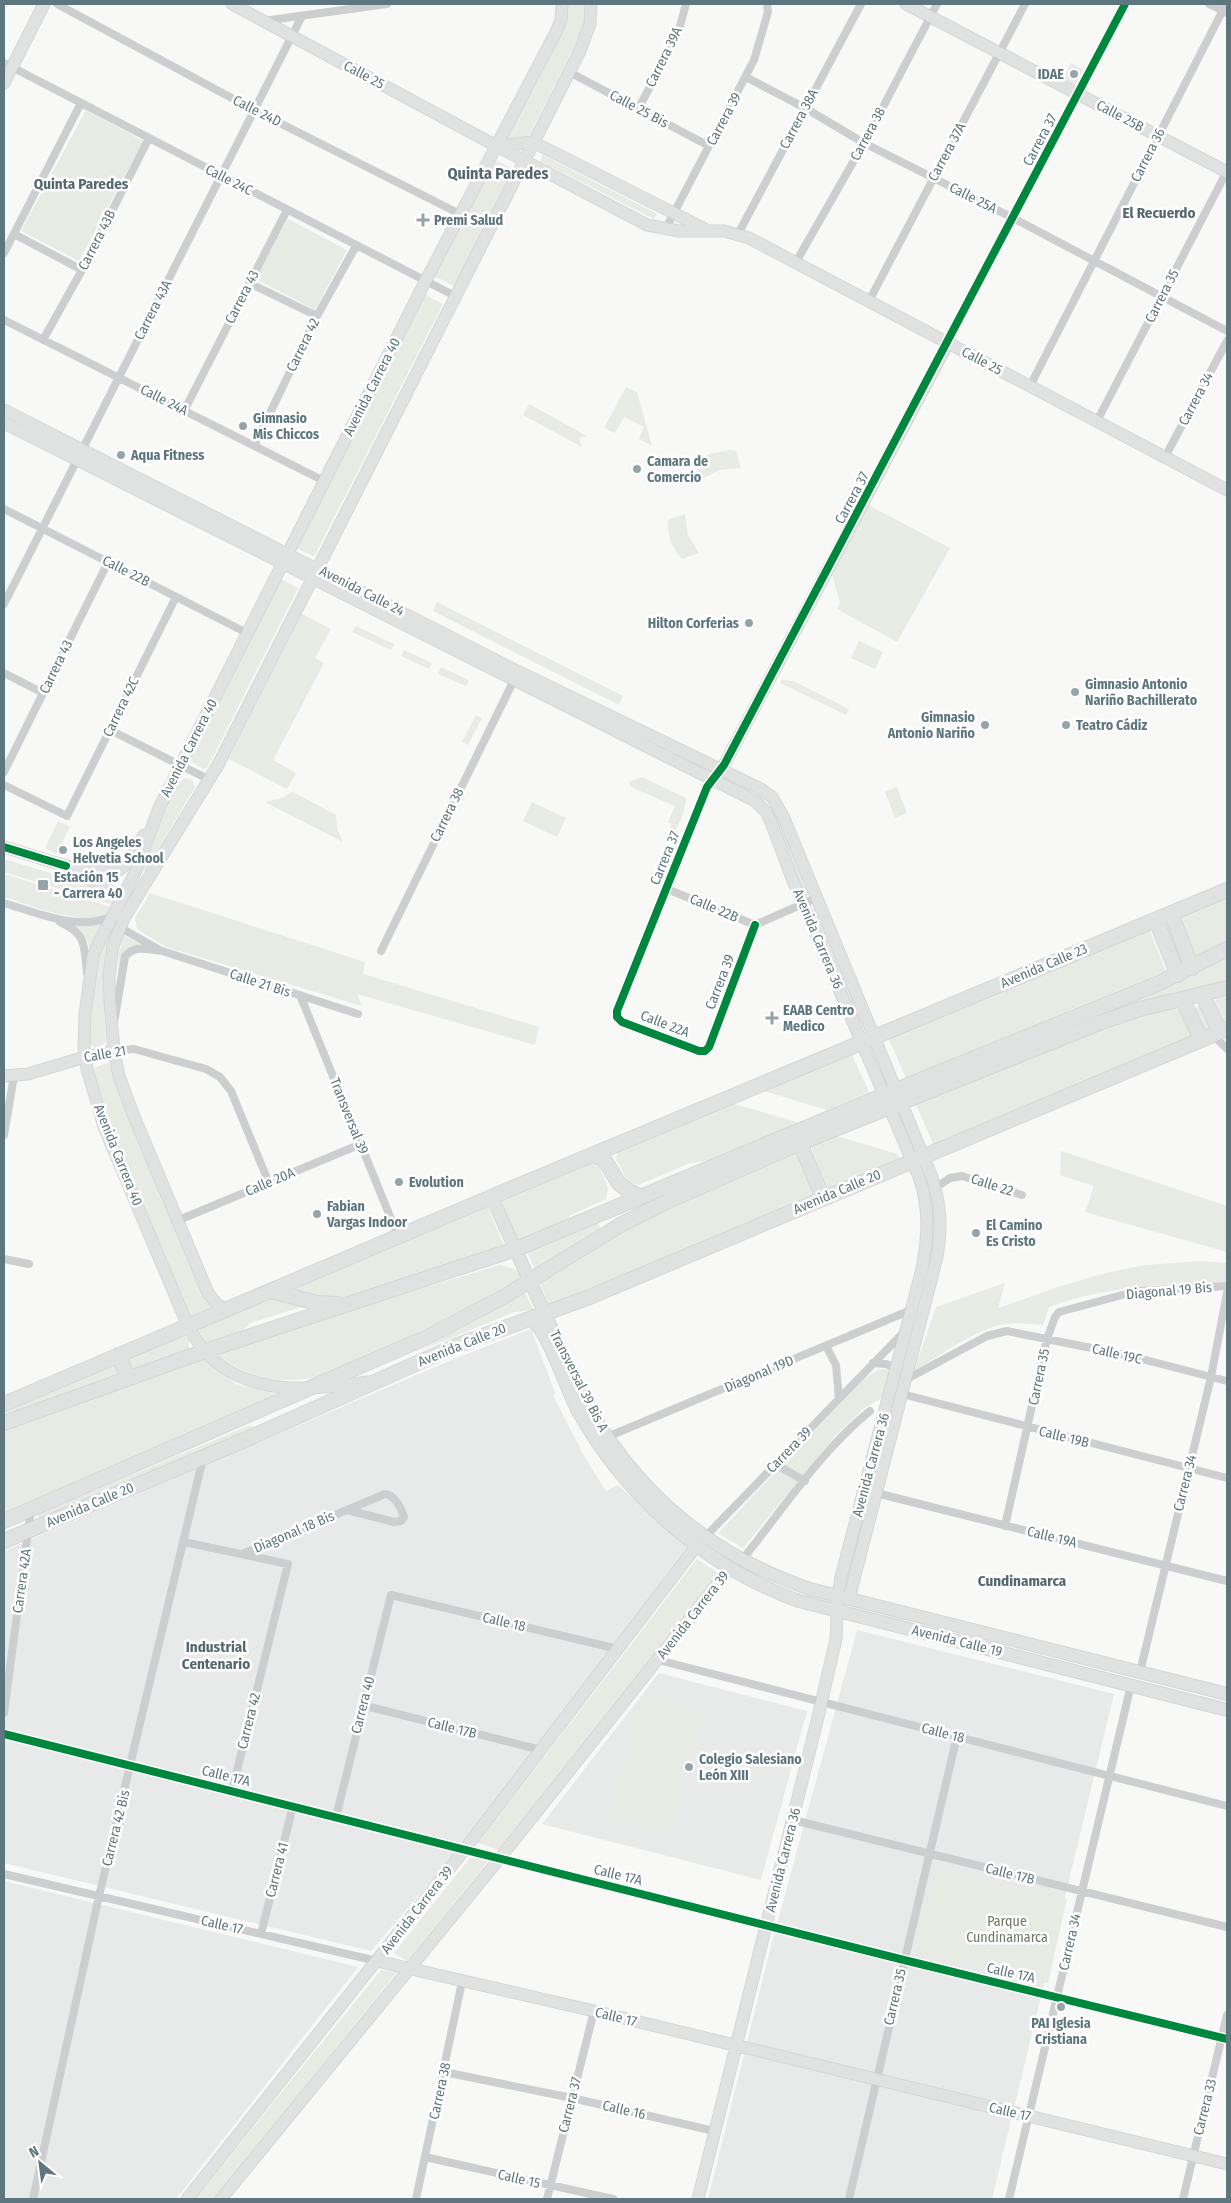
<svg xmlns="http://www.w3.org/2000/svg" width="1231" height="2203" font-family="'Fira Sans Condensed',sans-serif">
  <rect width="100%" height="100%" fill="#f8f8f7"/>
  <path fill="#e7eae9" d="M1071,63l13,7 -10,16 -12,-6z
    M531,1329l24,63 -1,5 30,59 22,35 12,-6 31,29 35,29 2,5 -220,292 -95,111 -367,-88v-312l450,-192z
    M857,1630l257,64 -122,505h-284l62,-249z
    M659,1673l148,38 -46,169 -219,-56z
    M4,1881l354,86 -182,232h-172z"/>
  <path fill="#e8eae4" d="M566,4h19l1,11 -4,18 -54,104 -16,3 -7,-3z
    M86,110l57,31 -64,120 -58,-30z
    M543,155l114,59 -3,5 -114,-58z
    M495,160l19,9 -60,117 -20,-10z
    M288,219l59,31 -32,60 -59,-31z
    M424,294l19,10 -129,253 -18,-9z
    M626,387l11,5 15,54 -13,-7 5,-12 -20,-10 -9,16 -11,-5z
    M529,404l58,32 -8,2 3,9 -59,-32z
    M730,450l6,1 5,17 -22,2 -19,10 -5,-17 14,-9z
    M868,505l82,43 -53,94 -60,-33 3,-6 -8,-29z
    M685,514l3,21 11,18 -17,6c-10,-11 -15,-24 -14,-39z
    M281,579l17,9 -91,180 -4,1 -11,-7 -2,-4z
    M437,602l186,94 -4,9 -186,-94z
    M302,614l29,15 -16,29 9,5 -51,97 23,13 -9,16 -58,-30z
    M356,626l38,18 -3,6 -39,-18z
    M859,641l24,11 -8,17 -24,-11z
    M404,650l28,13 -3,6 -28,-13z
    M441,667l28,13 -3,6 -28,-12z
    M781,680l12,1 56,28 -3,6 -66,-32z
    M476,715l6,3 -14,27 -6,-3z
    M642,777l44,21 -2,14 -10,22 -5,-3 3,-7 -4,-2 7,-16 -44,-19 -2,-5z
    M185,778l7,2 3,7 -50,84 -3,-1c6,-17 29,-86 43,-92z
    M730,780l32,18 12,13 35,83 -5,2 -29,-73 -46,-39z
    M897,787l10,26 -12,5 -10,-26z
    M293,792l43,23 1,13 6,14 -78,-40 17,-4z
    M532,802l34,16 -9,19 -34,-16z
    M58,821l12,6 -14,27 -11,-6z
    M4,859l89,27 19,8 2,7 -1,4 -109,-33z
    M4,874l107,33 -4,10c-36,5 -69,-9 -103,-20z
    M150,893l215,69 -2,12 176,53 -4,18 -178,-51 5,12 -196,-59 -29,-18 -2,-11z
    M1227,896v47l-31,18 -17,-45z
    M816,908l46,112 -4,2 -47,-112z
    M115,919h2c-16,40 -14,80 -11,122l-5,6 -6,1 -6,-6 3,-46 5,-35z
    M74,925h28l-12,27 -3,-13z
    M1149,929l17,42 -260,107 -18,-41z
    M124,936l25,12c-31,-1 -26,6 -32,33l2,-27z
    M1227,957v25l-51,11 -74,23 -1,-4 61,-24z
    M1227,997v25l-3,1 -10,-23z
    M1201,1006l11,23 -8,3 -11,-24z
    M1175,1008l6,3 14,25 -261,110 -18,-42 203,-83 47,-12z
    M852,1055l17,37 -42,18 -63,-19z
    M107,1063l3,2c14,45 35,87 53,131 11,27 32,95 53,113l-25,11 -82,-197 -15,-53 2,-3z
    M731,1103l69,20 -86,37 -24,3 -52,22 -10,-3 -12,-23 1,-6z
    M837,1136l60,18 3,6 -72,30 -17,-44z
    M1061,1151l166,55v46l-142,-40 9,-26 -34,-11z
    M797,1152l18,43 -265,113 -10,-25c78,-57 169,-92 257,-131z
    M594,1161l4,2 10,25 -2,11 -35,16 -9,9 -44,16 -17,-40z
    M487,1205l17,41 -160,51c-20,4 -37,1 -54,-11z
    M598,1223l3,6 -66,40 -8,-17z
    M1200,1261l27,2v20c-61,0 -121,3 -178,24l-6,18c-15,-1 -32,-4 -47,1 -27,8 -57,30 -82,45l22,-64 69,-24 -7,25c40,-14 80,-29 122,-38 26,-6 54,-7 80,-9z
    M500,1265l17,5 6,7c-49,26 -98,53 -149,76 -26,12 -53,27 -83,27 -27,1 -53,-9 -73,-26l106,-36z
    M525,1293l9,17 -19,2 -96,39z
    M269,1298l35,8 -54,17 -8,8 -36,12 -10,-17z
    M183,1334l6,6v9l-52,20h-3l-6,-5 -1,-7z
    M204,1359l32,25 40,10 -272,120v-84z
    M113,1363l6,8 -3,4 -112,41v-7z
    M885,1369l6,2 -6,25 -22,13 -28,27 -92,112 -25,-15 145,-153 13,-9z
    M248,1426l18,1 -226,95 -2,-8z
    M697,1559l21,14 -219,277 -21,-7z
    M643,1695l61,18 -35,120 -61,-18z
    M470,1858l18,3 -81,100 -13,-8z
    M936,1869l131,30 -19,84 -132,-30z
    M381,1970l16,2 -183,227h-19z"/>
  <g fill="none" stroke-linecap="round" stroke-linejoin="round">
    <defs>
      <path id="secondary" d="M232,4l257,138 158,83 32,6h45l25,7 478,252
        M906,4l321,168
        M4,83l40,-79
        M496,146l37,-4 172,87
        M4,410l507,258 250,121 11,8 11,19 148,359c10,28 11,53 6,82l-88,342
        M4,423l751,378 11,11 5,10 22,59 126,296c11,31 9,60 3,92l-81,308 -3,19 -2,43 -18,78 -120,482
        M717,774l7,-9 224,-422
        M4,847l62,19 45,7c16,-2 25,-25 33,-38
        M73,870l49,28
        M4,1076l24,-2 57,-17 29,-6
        M226,1310l-9,-6 -9,-11 -75,-179 -14,-38 -5,-25 -4,-49 -1,-26 4,-30 11,-28 94,-153 362,-714 10,-27 1,-20
        M368,1382c-55,8 -121,16 -163,-31 -7,-7 -12,-17 -17,-25l-84,-199 -17,-58 -3,-21 1,-34 8,-58 5,-12 37,-71 24,-65 266,-526 132,-252 4,-10 1,-16
        M377,1961l217,50 633,153
        M187,2199l278,-350 232,-304
        M221,2199l279,-341 230,-290"/>
      <path id="primary" d="M492,1197c17,39 35,78 53,117 14,30 26,63 43,92 51,89 124,150 222,183l417,105
        M531,1319c18,14 34,67 46,90 48,87 128,158 222,192l428,109"/>
      <path id="highway" d="M1171,913l21,55
        M1156,920l22,55
        M1202,994l18,38
        M1182,999l19,40
        M800,1143l23,55
        M593,1155l10,3c17,23 8,25 38,39
        M271,1291l46,12 20,1
        M118,1355l10,23
        M4,1404l499,-212 724,-302
        M4,1423l201,-72 311,-102 395,-165 248,-101 68,-34
        M4,1521l421,-183 80,-42 117,-72 44,-22 134,-59 299,-120 41,-14 87,-21
        M4,1541l236,-99 218,-97 129,-47 640,-269"/>
    </defs>
    <use href="#secondary" stroke="#d5d6d7" stroke-width="13"/>
    <use href="#primary" stroke="#d4d5d5" stroke-width="14"/>
    <use href="#highway" stroke="#d5d6d6" stroke-width="16"/>
    <path stroke="#cdcecf" stroke-width="8" d="M57,4l197,106 206,104
      M1209,4l18,9
      M263,21l124,-17
      M4,63l451,233
      M569,72l140,74
      M746,77l59,31 59,35 149,75 214,113
      M638,109l39,-72 9,-33
      M665,230l89,-170 14,-48 -1,-8
      M14,234l68,36
      M738,234l123,-230
      M4,253l77,-150
      M796,262l68,-119 73,-139
      M249,283l68,33
      M869,301l156,-297
      M4,320l320,161
      M43,340l39,-70 67,-132
      M948,343l177,-339
      M1030,386l196,-382
      M184,411l103,-201
      M1097,421l130,-250
      M254,446l63,-130 39,-70
      M1165,457l62,-116
      M4,509l243,124
      M4,604l298,-588
      M4,673l39,20
      M110,730l100,50
      M4,772l104,-210
      M713,780l-6,7 -90,224v6l5,5 77,29h6l4,-4 46,-122
      M4,785l63,31 109,-219
      M667,889l88,36 61,-27
      M4,903c33,10 74,28 107,14
      M60,922c27,12 24,24 27,51
      M119,927l39,22
      M381,951l133,-271
      M300,995l98,241
      M115,1017l10,-60c9,-13 23,-7 37,-6l196,63
      M1213,1035l14,14
      M114,1051l20,-2 72,20 14,8 11,14 38,92
      M4,1135l10,-59
      M935,1188l15,-10 12,-2 60,19
      M179,1220l182,-76
      M4,1259l25,5
      M826,1346l10,19 3,34
      M873,1363l13,1 10,4
      M905,1380l82,-44 20,-5 119,24 101,26
      M902,1394l325,84
      M607,1437l304,-127
      M775,1464l30,17
      M876,1493l351,88
      M1005,1526l42,-187 8,-22 4,-5 78,-21 90,-5
      M705,1537l199,-205
      M184,1542l104,22 -56,227
      M242,1554l143,-60c9,0 17,15 19,23l-3,4 -7,1 -47,-12
      M742,1560c39,-48 80,-111 128,-149
      M658,1660l569,146
      M1140,1672l71,-295 16,-84
      M362,1705l179,45
      M4,1713l27,-204
      M4,1734l900,226 323,79
      M336,1817l55,-222 227,54
      M793,1820l434,107
      M4,1874l373,87
      M261,1934l32,-128
      M444,2072l128,26 142,33
      M425,2157l188,42
      M33,2199l66,-303 104,-438
      M416,2199l46,-217
      M547,2199l47,-188
      M849,2199l108,-463
      M1009,2199l122,-514
      M1183,2199l44,-184"/>
    <use href="#secondary" stroke="#e0e2e2" stroke-width="11"/>
    <use href="#primary" stroke="#e0e2e2" stroke-width="12"/>
    <use href="#highway" stroke="#e0e2e2" stroke-width="14"/>
    <defs>
      <path id="cycleway" d="M4,847l62,19
        M755,925l-46,122 -4,4h-6l-77,-29 -5,-5v-6l90,-224 17,-22 401,-761
        M4,1734l900,226 323,79"/>
    </defs>
    <use href="#cycleway" stroke="#fff" stroke-width="11"/>
    <use href="#cycleway" stroke="#00873e" stroke-width="8"/>
  </g>
  <g fill="#94a4a8" stroke="#fff" stroke-width="2">
    <circle cx="1074" cy="74" r="5"/>
    <path d="M420.5 212.5h5v5h5v5h-5v5h-5v-5h-5v-5h5z"/>
    <circle cx="243" cy="426" r="5"/>
    <circle cx="121" cy="455" r="5"/>
    <circle cx="637" cy="469" r="5"/>
    <circle cx="749" cy="623" r="5"/>
    <circle cx="1075" cy="692" r="5"/>
    <circle cx="985" cy="725" r="5"/>
    <circle cx="1066" cy="725" r="5"/>
    <circle cx="63" cy="850" r="5"/>
    <rect x="37" y="879" width="12" height="12" rx="2.5"/>
    <path d="M769.5 1010.5h5v5h5v5h-5v5h-5v-5h-5v-5h5z"/>
    <circle cx="399" cy="1182" r="5"/>
    <circle cx="317" cy="1214" r="5"/>
    <circle cx="976" cy="1233" r="5"/>
    <circle cx="689" cy="1767" r="5"/>
    <circle cx="1061" cy="2007" r="5"/>
  </g>
  <g text-anchor="middle" dominant-baseline="central" stroke-width="5" stroke-linejoin="round" paint-order="stroke">
    <g font-size="14" fill="#5e777e" stroke="#fff">
      <text transform="translate(664 57) rotate(-64)">Carrera 39A</text>
      <text transform="translate(364 75) rotate(28)">Calle 25</text>
      <text transform="translate(639 109) rotate(28)">Calle 25 Bis</text>
      <text transform="translate(257 111) rotate(27)">Calle 24D</text>
      <text transform="translate(1120 116) rotate(28)">Calle 25B</text>
      <text transform="translate(724 119) rotate(-62)">Carrera 39</text>
      <text transform="translate(799 119) rotate(-62)">Carrera 38A</text>
      <text transform="translate(868 134) rotate(-62)">Carrera 38</text>
      <text transform="translate(1040 140) rotate(-62)">Carrera 37</text>
      <text transform="translate(947 152) rotate(-62)">Carrera 37A</text>
      <text transform="translate(1148 155) rotate(-63)">Carrera 36</text>
      <text transform="translate(229 180) rotate(27)">Calle 24C</text>
      <text transform="translate(973 198) rotate(27)">Calle 25A</text>
      <text transform="translate(97 240) rotate(-63)">Carrera 43B</text>
      <text transform="translate(1162 296) rotate(-63)">Carrera 35</text>
      <text transform="translate(242 297) rotate(-63)">Carrera 43</text>
      <text transform="translate(153 310) rotate(-63)">Carrera 43A</text>
      <text transform="translate(303 345) rotate(-64)">Carrera 42</text>
      <text transform="translate(982 361) rotate(28)">Calle 25</text>
      <text transform="translate(372 387) rotate(-63)">Avenida Carrera 40</text>
      <text transform="translate(1196 399) rotate(-62)">Carrera 34</text>
      <text transform="translate(164 400) rotate(27)">Calle 24A</text>
      <text transform="translate(852 498) rotate(-62)">Carrera 37</text>
      <text transform="translate(126 571) rotate(27)">Calle 22B</text>
      <text transform="translate(362 591) rotate(27)">Avenida Calle 24</text>
      <text transform="translate(56 667) rotate(-64)">Carrera 43</text>
      <text transform="translate(121 707) rotate(-64)">Carrera 42C</text>
      <text transform="translate(189 748) rotate(-63)">Avenida Carrera 40</text>
      <text transform="translate(447 815) rotate(-64)">Carrera 38</text>
      <text transform="translate(665 858) rotate(-68)">Carrera 37</text>
      <text transform="translate(714 908) rotate(23)">Calle 22B</text>
      <text transform="translate(818 939) rotate(67)">Avenida Carrera 36</text>
      <text transform="translate(1044 966) rotate(-23)">Avenida Calle 23</text>
      <text transform="translate(720 982) rotate(-69)">Carrera 39</text>
      <text transform="translate(260 983) rotate(18)">Calle 21 Bis</text>
      <text transform="translate(665 1024) rotate(21)">Calle 22A</text>
      <text transform="translate(105 1054) rotate(-10)">Calle 21</text>
      <text transform="translate(349 1116) rotate(68)">Transversal 39</text>
      <text transform="translate(118 1155) rotate(68)">Avenida Carrera 40</text>
      <text transform="translate(270 1182) rotate(-23)">Calle 20A</text>
      <text transform="translate(992 1185) rotate(18)">Calle 22</text>
      <text transform="translate(837 1192) rotate(-23)">Avenida Calle 20</text>
      <text transform="translate(1169 1291) rotate(-5)">Diagonal 19 Bis</text>
      <text transform="translate(462 1345) rotate(-22)">Avenida Calle 20</text>
      <text transform="translate(1117 1354) rotate(13)">Calle 19C</text>
      <text transform="translate(759 1374) rotate(-23)">Diagonal 19D</text>
      <text transform="translate(1039 1377) rotate(-78)">Carrera 35</text>
      <text transform="translate(579 1381) rotate(63)">Transversal 39 Bis A</text>
      <text transform="translate(1064 1437) rotate(14)">Calle 19B</text>
      <text transform="translate(789 1450) rotate(-46)">Carrera 39</text>
      <text transform="translate(871 1465) rotate(-75)">Avenida Carrera 36</text>
      <text transform="translate(1185 1483) rotate(-76)">Carrera 34</text>
      <text transform="translate(90 1505) rotate(-23)">Avenida Calle 20</text>
      <text transform="translate(294 1532) rotate(-23)">Diagonal 18 Bis</text>
      <text transform="translate(1052 1537) rotate(14)">Calle 19A</text>
      <text transform="translate(22 1581) rotate(-82)">Carrera 42A</text>
      <text transform="translate(693 1615) rotate(-52)">Avenida Carrera 39</text>
      <text transform="translate(504 1622) rotate(13)">Calle 18</text>
      <text transform="translate(957 1641) rotate(14)">Avenida Calle 19</text>
      <text transform="translate(363 1705) rotate(-76)">Carrera 40</text>
      <text transform="translate(249 1721) rotate(-76)">Carrera 42</text>
      <text transform="translate(452 1728) rotate(14)">Calle 17B</text>
      <text transform="translate(943 1733) rotate(14)">Calle 18</text>
      <text transform="translate(226 1776) rotate(14)">Calle 17A</text>
      <text transform="translate(116 1828) rotate(-76)">Carrera 42 Bis</text>
      <text transform="translate(783 1860) rotate(-76)">Avenida Carrera 36</text>
      <text transform="translate(277 1870) rotate(-76)">Carrera 41</text>
      <text transform="translate(1010 1874) rotate(14)">Calle 17B</text>
      <text transform="translate(618 1875) rotate(14)">Calle 17A</text>
      <text transform="translate(417 1910) rotate(-52)">Avenida Carrera 39</text>
      <text transform="translate(222 1925) rotate(13)">Calle 17</text>
      <text transform="translate(1070 1942) rotate(-77)">Carrera 34</text>
      <text transform="translate(1011 1973) rotate(13)">Calle 17A</text>
      <text transform="translate(895 1997) rotate(-77)">Carrera 35</text>
      <text transform="translate(616 2017) rotate(14)">Calle 17</text>
      <text transform="translate(440 2091) rotate(-78)">Carrera 38</text>
      <text transform="translate(570 2105) rotate(-76)">Carrera 37</text>
      <text transform="translate(1205 2107) rotate(-76)">Carrera 33</text>
      <text transform="translate(624 2110) rotate(13)">Calle 16</text>
      <text transform="translate(1010 2112) rotate(13)">Calle 17</text>
      <text transform="translate(519 2179) rotate(13)">Calle 15</text>
    </g>
    <g font-size="14" font-weight="bold" fill="#5e777e" stroke="#fff" text-anchor="start">
      <text x="1064" y="74" text-anchor="end">IDAE</text>
      <text x="434" y="220">Premi Salud</text>
      <text x="253" y="418">Gimnasio<tspan x="253" dy="16">Mis Chiccos</tspan></text>
      <text x="131" y="455">Aqua Fitness</text>
      <text x="647" y="461">Camara de<tspan x="647" dy="16">Comercio</tspan></text>
      <text x="739" y="623" text-anchor="end">Hilton Corferias</text>
      <text x="1085" y="684">Gimnasio Antonio<tspan x="1085" dy="16">Nariño Bachillerato</tspan></text>
      <text x="975" y="717" text-anchor="end">Gimnasio<tspan x="975" dy="16">Antonio Nariño</tspan></text>
      <text x="1076" y="725">Teatro Cádiz</text>
      <text x="73" y="842">Los Angeles<tspan x="73" dy="16">Helvetia School</tspan></text>
      <text x="54" y="877">Estación 15<tspan x="54" dy="16">- Carrera 40</tspan></text>
      <text x="783" y="1010">EAAB Centro<tspan x="783" dy="16">Medico</tspan></text>
      <text x="409" y="1182">Evolution</text>
      <text x="327" y="1206">Fabian<tspan x="327" dy="16">Vargas Indoor</tspan></text>
      <text x="986" y="1225">El Camino<tspan x="986" dy="16">Es Cristo</tspan></text>
      <text x="699" y="1759">Colegio Salesiano<tspan x="699" dy="16">León XIII</tspan></text>
      <text x="1061" y="2023" text-anchor="middle">PAI Iglesia<tspan x="1061" dy="16">Cristiana</tspan></text>
    </g>
    <g font-size="14" fill="#6c7a61" stroke="#fff">
      <text x="1007" y="1921">Parque<tspan x="1007" dy="16">Cundinamarca</tspan></text>
    </g>
    <g font-size="15" font-weight="bold" fill="#54696e" stroke="#fff">
      <text x="81" y="184">Quinta Paredes</text>
      <text x="1159" y="213">El Recuerdo</text>
      <text x="1022" y="1581">Cundinamarca</text>
      <text x="216" y="1647">Industrial<tspan x="216" dy="17">Centenario</tspan></text>
    </g>
    <g font-size="16" font-weight="bold" fill="#54696e" stroke="#fff">
      <text x="498" y="173">Quinta Paredes</text>
    </g>
  </g>
  <rect width="1231" height="2203" fill="none" stroke="#5e777e" stroke-width="10"/>
  <g transform="translate(40 2163) rotate(331)" stroke="#ffffff" stroke-width="4" paint-order="stroke">
  <path d="M0-4L9 19L0 12L-9 19Z" fill="#5e777e"/>
  <text y="-8" font-size="14" font-weight="bold" text-anchor="middle" fill="#5e777e">N</text>
  </g>
</svg>
